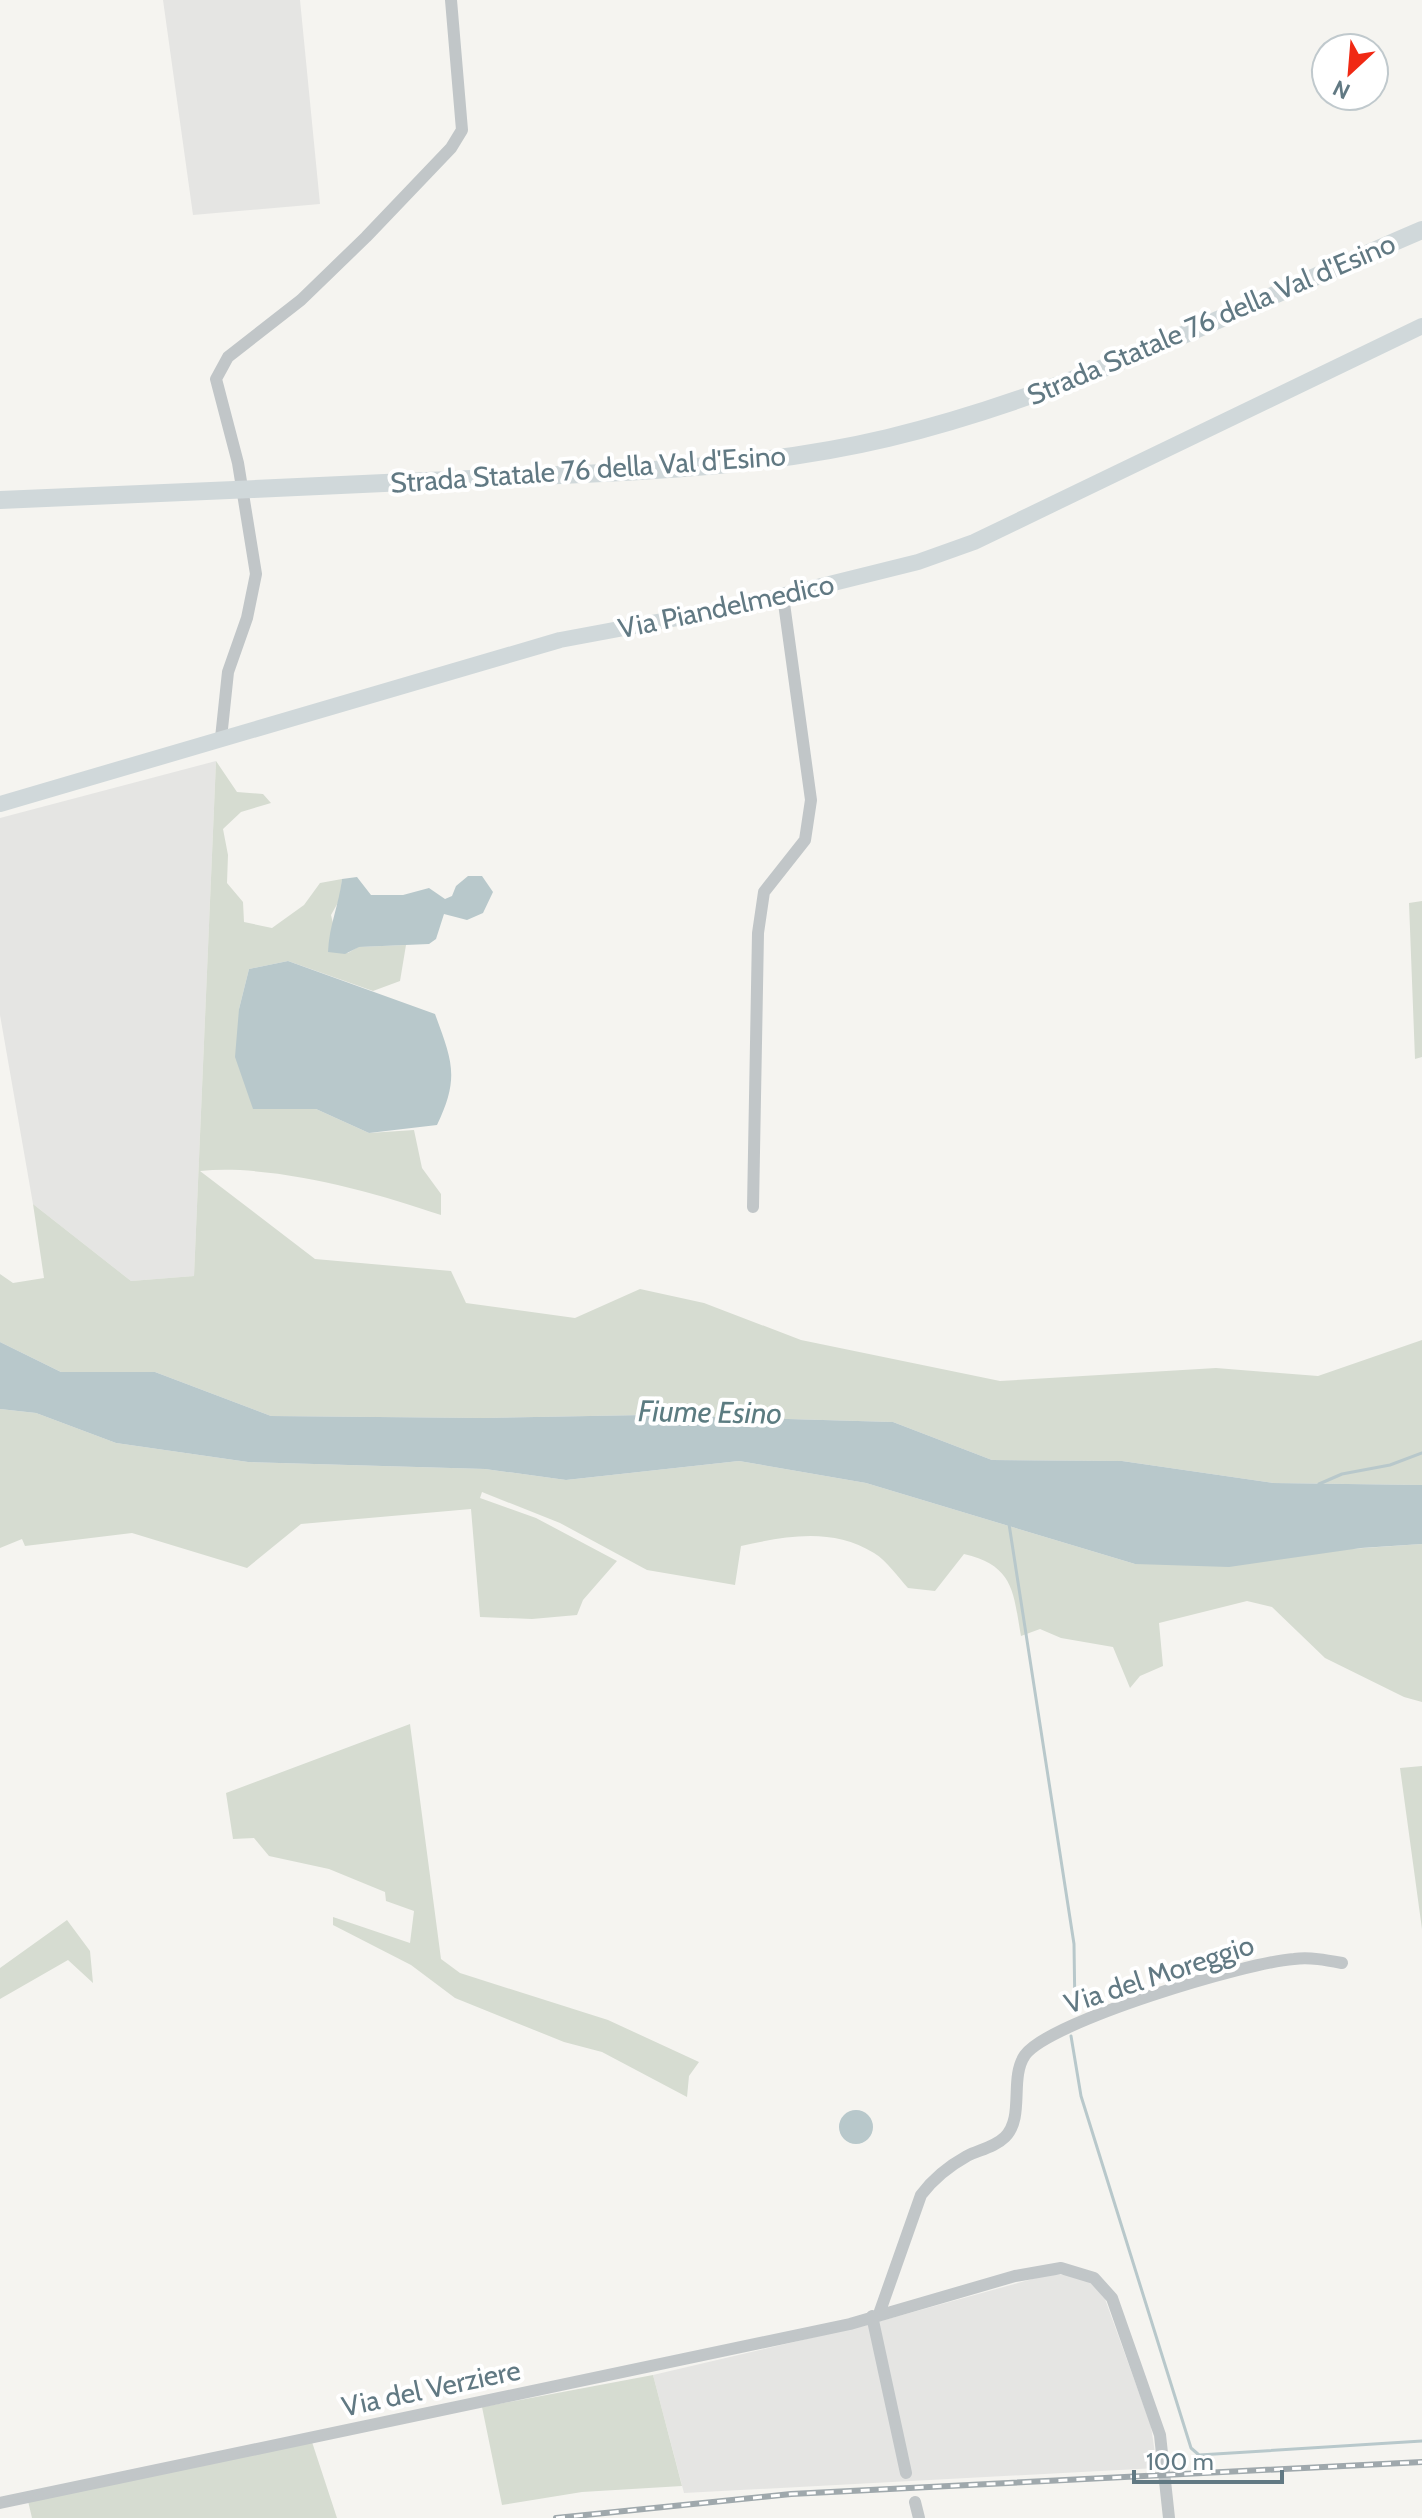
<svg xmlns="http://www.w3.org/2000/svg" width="1422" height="2518" font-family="Cabin,sans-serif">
  <rect width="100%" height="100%" fill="#f5f4f0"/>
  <path fill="#e5e5e3" d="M163,0h137l20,204 -127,11z
    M216,761l-22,515 -63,5 -98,-77 -33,-189v-197z
    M1047,2275h24l19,6 15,18 46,127 6,42 -473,25 -31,-118 213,-50z"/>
  <path fill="#d6dcd1" d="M216,761l21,31 26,2 8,9 -30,9 -18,17 5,26 -1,28 16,19 1,20 28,6 32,-23 16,-22 22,-4 -2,20 -9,16 9,37 8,1 10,-6 48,-2 -6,36 -27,10 -85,-30 -39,8 -10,40 14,99 63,1 53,24 45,-3 8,38 19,26v21c-70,-24 -168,-51 -241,-44l115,88 136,12 15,32 109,15 65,-29 64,14 97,37 199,41 216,-13 102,8 104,-36v145l-149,-2 -151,-22 -130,-1 -99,-38 -249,-7 -160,3 -213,-2 -116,-44h-94l-61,-30v-68l13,9 31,-5 -11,-74 98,77 63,-5z
    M1422,901v156l-7,2 -6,-156z
    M0,1409l36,4 80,30 132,19 237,7 81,11 173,-19 127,22 269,81 287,-20v158l-18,-5 -79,-39 -53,-51 -25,-6 -88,22 4,43 -23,10 -10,12 -17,-41 -52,-9 -21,-9 -19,7c-8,-45 -7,-70 -57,-82l-29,37 -27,-3c-10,-11 -21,-27 -34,-35 -42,-26 -88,-17 -133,-7l-6,39 -88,-15 -87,-47 -78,-31 -2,6 56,20 81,43 -34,39 -6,15 -45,4 -52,-2 -9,-108 -170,15 -54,44 -115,-35 -107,13 -3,-7 -22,9z
    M410,1724l31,235 19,14 148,47 91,42 -10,14 -2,21 -85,-45 -38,-10 -109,-44 -44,-33 -78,-40v-8l77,26 4,-32 -28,-10 -1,-9 -56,-23 -60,-13 -15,-18 -21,1 -7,-46z
    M1422,1766v163l-22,-161z
    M67,1920l23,31 3,32 -25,-23 -68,39v-31z
    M653,2375l29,111 -100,6 -80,13 -20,-98z
    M312,2442l25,76h-305l-4,-17z"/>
  <path fill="#b8c8cb" d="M468,876h14l11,16 -10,21 -16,7 -23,-6 -8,25 -7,5 -70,3 -14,7 -17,-2c1,-27 11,-47 14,-73l15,-2 14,18h32l26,-7 16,11 7,-3 4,-10z
    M288,961l147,53c17,47 25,63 2,111l-68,8 -53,-24h-63l-18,-52 4,-48 10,-40z
    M0,1342l61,30h94l116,44 213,2 160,-3 249,7 99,38 130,1 151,22 149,2v59l-61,4 -132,19 -94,-3 -269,-81 -127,-22 -173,19 -81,-11 -237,-7 -132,-19 -80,-30 -36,-4z
    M839 2127a17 17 0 1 1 34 0a17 17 0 1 1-34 0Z"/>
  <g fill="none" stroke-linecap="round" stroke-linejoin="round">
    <path stroke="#b8c8cb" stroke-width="3" d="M1319,1484l23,-10 48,-9 32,-12
      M1009,1524l65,420 1,70
      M1071,2036l10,60 110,352 8,7 223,-14"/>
    <path stroke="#c1c6c8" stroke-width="12" d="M221,738l7,-66 19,-54 9,-44 -18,-111 -22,-84 12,-22 73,-57 65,-63 85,-89 11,-18 -11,-130
      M753,1207l5,-274 6,-41 41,-52 6,-40 -28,-204
      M879,2314l42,-119c12,-16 28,-29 46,-39 12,-6 28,-9 38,-19 20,-20 4,-59 20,-82 25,-34 223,-93 269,-96 16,-2 32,1 48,4
      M872,2316l34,157
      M915,2502l4,16
      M0,2503l850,-179 165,-48 46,-8 33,10 18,20 48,137 9,83"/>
    <path stroke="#d0d8da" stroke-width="16" d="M0,804l560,-164 177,-33 181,-45 56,-20 448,-216"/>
    <path stroke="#d0d8da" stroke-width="18" d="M0,500c164,-7 329,-14 493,-22 132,-6 265,-9 395,-40 187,-45 358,-133 534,-208"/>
    <defs>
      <path id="rail" d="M556,2518l235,-24 631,-32"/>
    </defs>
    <use href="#rail" stroke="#9fa8ac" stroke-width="6"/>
    <use href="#rail" stroke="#fff" stroke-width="3" stroke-dasharray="9" stroke-linecap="butt"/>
  </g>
  <g text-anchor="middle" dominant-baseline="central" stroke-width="8" stroke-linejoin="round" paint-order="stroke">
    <g font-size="28" fill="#617983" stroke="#fff">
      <text transform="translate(1211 319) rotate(-23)">Strada Statale 76 della Val d'Esino</text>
      <text transform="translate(588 469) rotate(-4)">Strada Statale 76 della Val d'Esino</text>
      <text transform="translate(726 606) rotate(-12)">Via Piandelmedico</text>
      <text transform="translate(1159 1974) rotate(-18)">Via del Moreggio</text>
      <text transform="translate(431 2388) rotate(-12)">Via del Verziere</text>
    </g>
    <g font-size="30" font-style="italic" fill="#5c7c81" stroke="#fff">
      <text transform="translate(710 1412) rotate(1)">Fiume Esino</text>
    </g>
  </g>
  <g transform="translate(1350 72) rotate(206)"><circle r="38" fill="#ffffff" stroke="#c0c9cd" stroke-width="2"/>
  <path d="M0-6L14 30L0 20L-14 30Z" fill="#f02914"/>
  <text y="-12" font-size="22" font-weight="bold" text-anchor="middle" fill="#617983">N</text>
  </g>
  <path d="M1134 2470v12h148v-12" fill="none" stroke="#617983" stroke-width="4"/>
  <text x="1146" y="2470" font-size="24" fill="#617983" stroke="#ffffff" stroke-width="6" paint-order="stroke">100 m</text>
</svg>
